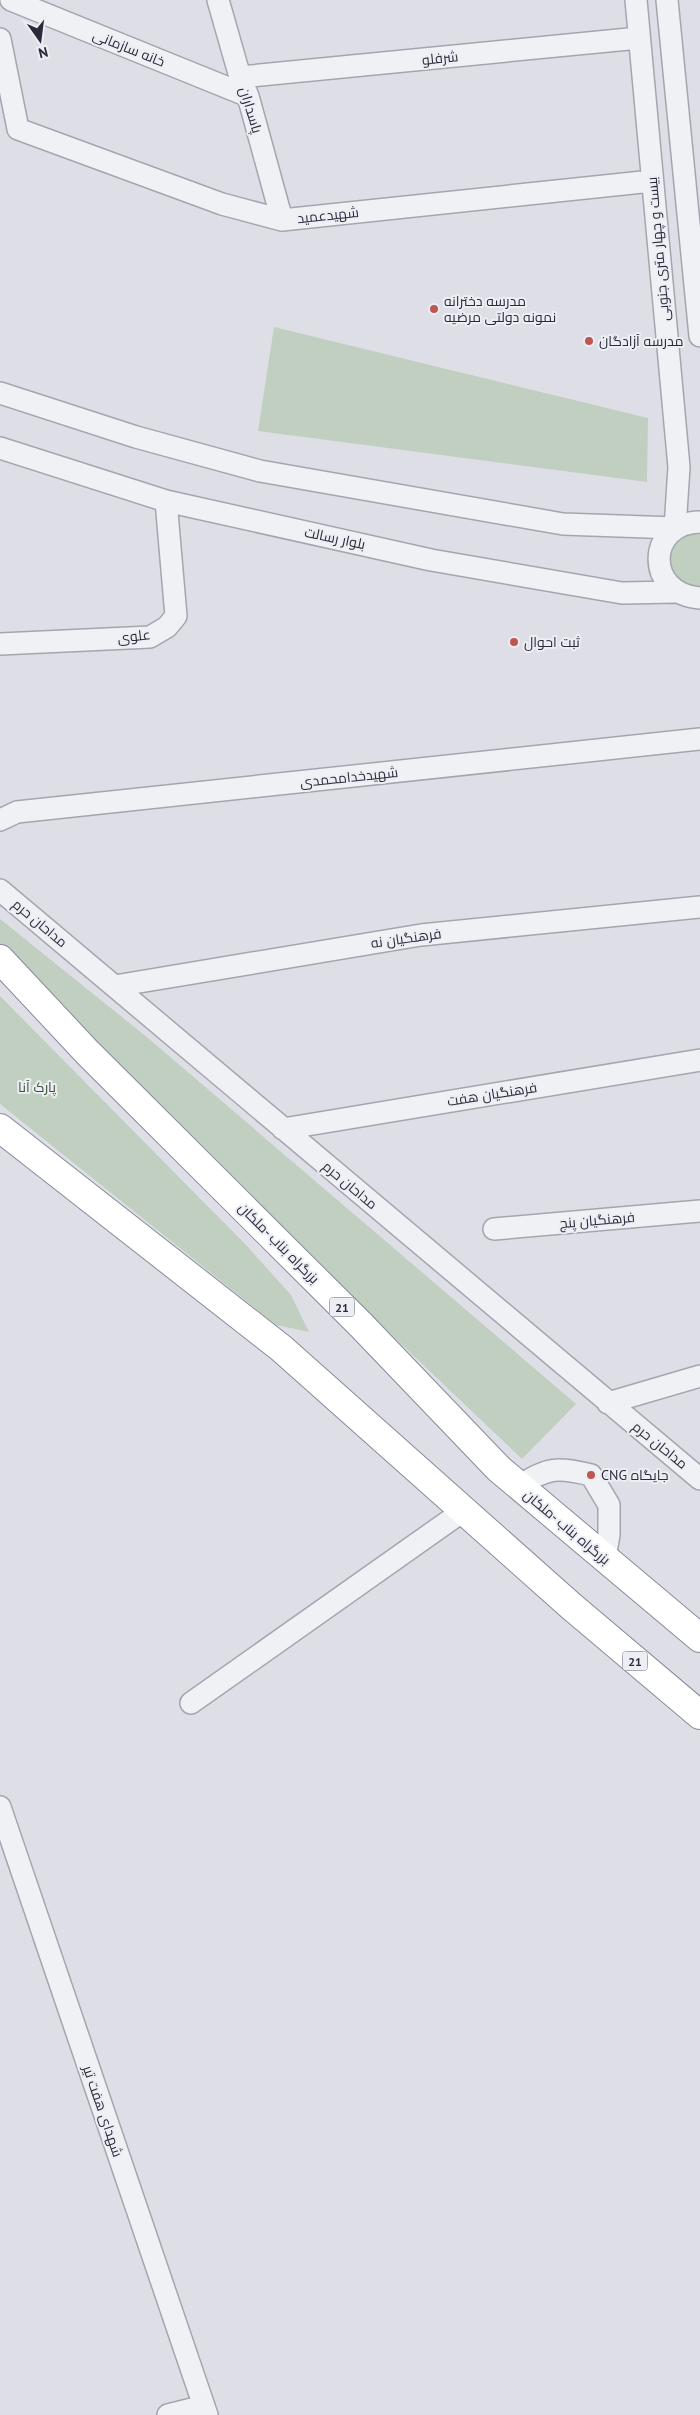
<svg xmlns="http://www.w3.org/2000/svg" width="700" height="2415" font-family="'PT Sans',Cairo,sans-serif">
  <rect width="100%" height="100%" fill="#dedfe6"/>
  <path fill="#c0cfc0" d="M274,327l374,91 -1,64 -389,-51z
    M700,532v56l-21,-5 -10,-16c2,-25 5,-31 31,-35z
    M0,919l148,119 428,366 -54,55 -267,-254 -255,-259z
    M0,996l246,249 45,50 18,37 -33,-7 -276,-221z"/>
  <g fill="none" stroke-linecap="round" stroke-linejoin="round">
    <defs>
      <path id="minor" d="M11,0l237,96
        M218,0l22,77 8,19 34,124
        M667,0l33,336
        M0,39l18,90 204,75 60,16 370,-39
        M240,77l399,-39
        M0,393l136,44 124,34 303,53 112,4 4,-61 -43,-467
        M0,448l166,53 265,59 191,33 54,-1
        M700,522c-54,1 -55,72 0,76
        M0,644l150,-7 17,-10 9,-11 -10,-115
        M0,820l17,-8 683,-73
        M0,890l700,589
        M115,986l306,-51 279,-28
        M283,1129l417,-69
        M494,1229l206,-18
        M608,1403l92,-27
        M519,1486c29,-19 39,-19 72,-11l18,30v30l-4,23
        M191,1703l272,-192
        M0,1807l207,608
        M168,2415l36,-9"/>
      <path id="highway" d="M0,959l87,93 274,273 138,144 201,169
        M0,1128l281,220 290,258 129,109"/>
    </defs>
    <use href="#minor" stroke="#a4a5af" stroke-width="24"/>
    <use href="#highway" stroke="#878a9b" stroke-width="30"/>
    <use href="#minor" stroke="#f0f1f5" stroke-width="21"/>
    <use href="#highway" stroke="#fff" stroke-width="28"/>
  </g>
  <g fill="#be5750" stroke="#edeef4" stroke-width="2">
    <circle cx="434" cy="309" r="5"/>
    <circle cx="589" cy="341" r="5"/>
    <circle cx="514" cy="642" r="5"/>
    <circle cx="591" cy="1475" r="5"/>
  </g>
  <g text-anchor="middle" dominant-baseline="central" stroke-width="4" stroke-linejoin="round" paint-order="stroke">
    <g fill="#edeef4" stroke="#646672" stroke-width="1">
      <rect x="329.5" y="1297.5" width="25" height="19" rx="4"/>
      <rect x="622.5" y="1651.5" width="25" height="19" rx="4"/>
    </g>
    <g font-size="12" font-weight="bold" fill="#292b3b">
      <text x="342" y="1307">21</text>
      <text x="635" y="1661">21</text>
    </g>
    <g font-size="14" fill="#292b3b" stroke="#edeef4">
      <text transform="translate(129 48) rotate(22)">خانه سازمانی</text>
      <text transform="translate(440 58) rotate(-6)">شرفلو</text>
      <text transform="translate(251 110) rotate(73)">پاسداران</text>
      <text transform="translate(328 215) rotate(-6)">شهیدعمید</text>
      <text transform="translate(658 249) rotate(-95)">بیست و چهار متری جنوبی</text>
      <text transform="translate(335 538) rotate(12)">بلوار رسالت</text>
      <text transform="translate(134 636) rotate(-7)">علوی</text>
      <text transform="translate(349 777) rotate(-6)">شهیدخدامحمدی</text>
      <text transform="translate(40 923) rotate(40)">مداحان حرم</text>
      <text transform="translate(406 938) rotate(-8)">فرهنگیان نه</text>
      <text transform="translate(492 1094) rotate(-9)">فرهنگیان هفت</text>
      <text transform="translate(350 1185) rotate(40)">مداحان حرم</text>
      <text transform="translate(597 1220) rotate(-5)">فرهنگیان پنج</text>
      <text transform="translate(279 1243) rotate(45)">بزرگراه بناب -ملکان</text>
      <text transform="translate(660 1445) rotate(39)">مداحان حرم</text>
      <text transform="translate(567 1527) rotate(40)">بزرگراه بناب -ملکان</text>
      <text transform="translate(103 2111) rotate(71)">شهدای هفت تیر</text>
    </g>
    <g font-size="14" fill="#292b3b" stroke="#edeef4" text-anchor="start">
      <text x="444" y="301">مدرسه دخترانه<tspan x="444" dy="16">نمونه دولتی مرضیه</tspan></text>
      <text x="599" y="341">مدرسه آزادگان</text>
      <text x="524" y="642">ثبت احوال</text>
      <text x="601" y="1475">CNG جایگاه</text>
    </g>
    <g font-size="14" fill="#385539" stroke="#edeef4">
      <text x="37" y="1087">پارک آنا</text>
    </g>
  </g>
  <g transform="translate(40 40) rotate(166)" stroke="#edeef4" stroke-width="4" paint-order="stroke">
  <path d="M0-4L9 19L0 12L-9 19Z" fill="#292b3b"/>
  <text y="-8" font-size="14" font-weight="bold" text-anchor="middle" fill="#292b3b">N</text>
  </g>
</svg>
